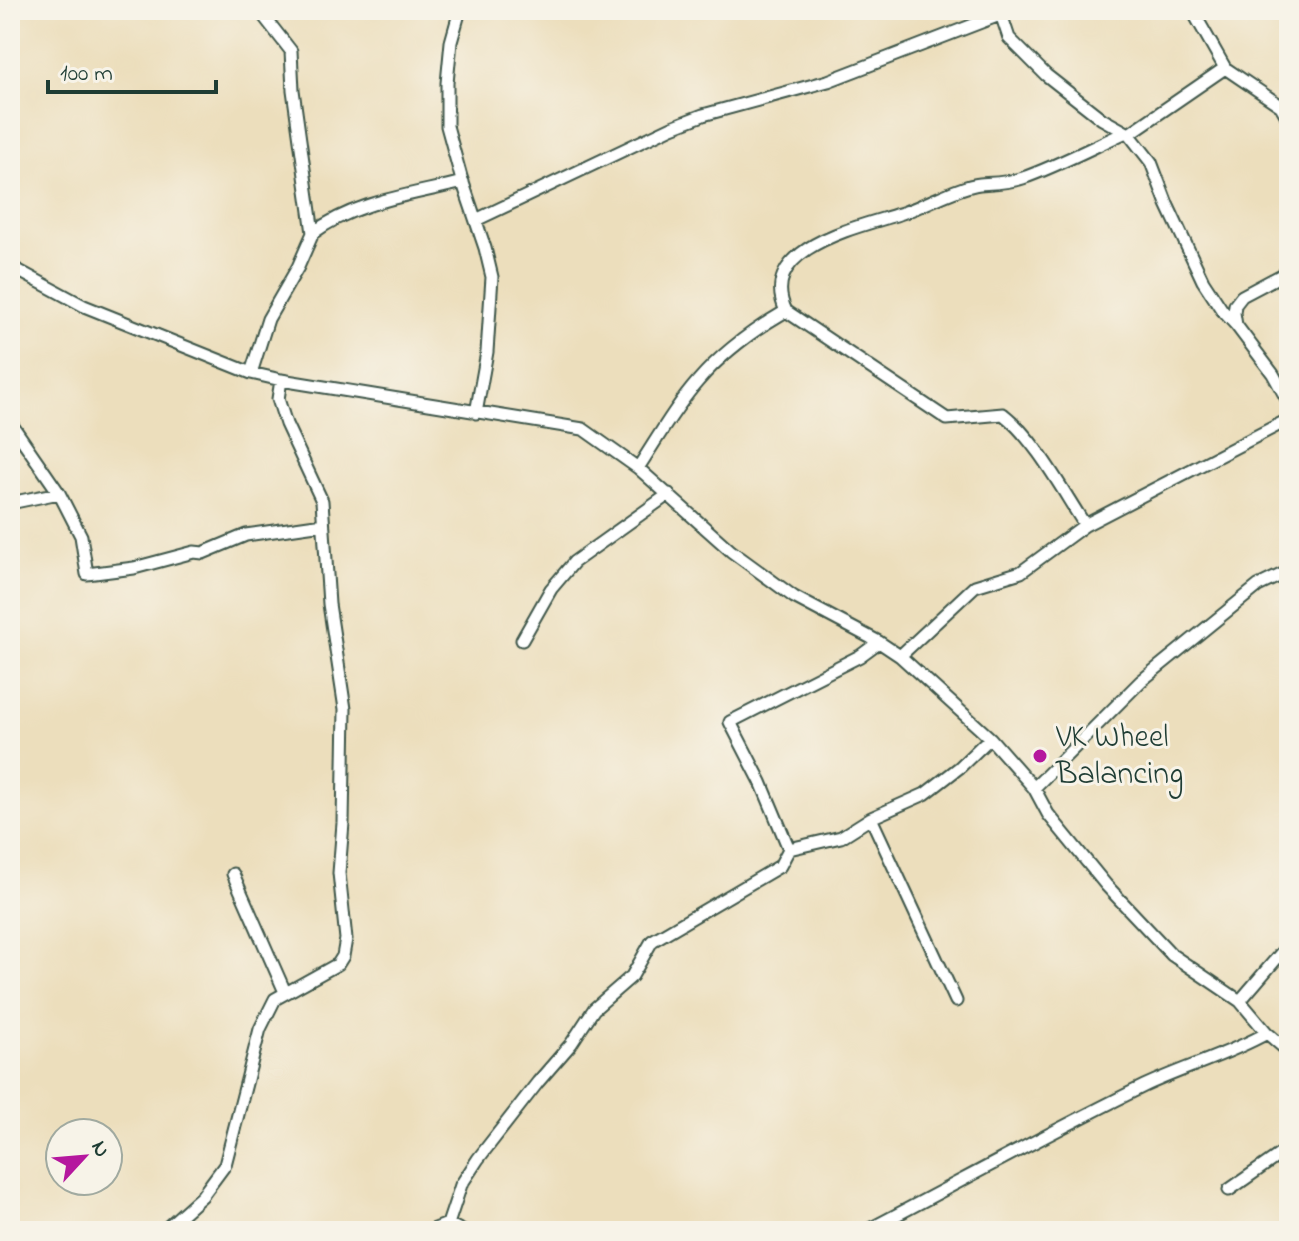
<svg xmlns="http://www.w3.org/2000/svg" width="1299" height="1241" font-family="'Indie Flower',sans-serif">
  <rect width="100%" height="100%" fill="#f7f3e8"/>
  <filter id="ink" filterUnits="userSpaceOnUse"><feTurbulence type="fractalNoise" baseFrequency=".0125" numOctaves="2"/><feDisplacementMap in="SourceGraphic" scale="16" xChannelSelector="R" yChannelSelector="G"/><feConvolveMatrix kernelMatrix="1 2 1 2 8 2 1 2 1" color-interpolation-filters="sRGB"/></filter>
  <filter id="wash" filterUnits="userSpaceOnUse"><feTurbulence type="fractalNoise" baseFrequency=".006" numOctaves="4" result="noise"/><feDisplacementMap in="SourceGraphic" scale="32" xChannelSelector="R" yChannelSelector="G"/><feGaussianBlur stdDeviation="1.8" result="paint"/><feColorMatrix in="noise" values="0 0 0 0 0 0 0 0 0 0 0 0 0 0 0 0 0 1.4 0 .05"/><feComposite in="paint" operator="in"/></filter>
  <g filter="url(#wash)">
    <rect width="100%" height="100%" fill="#ecdebc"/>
  </g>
  <g filter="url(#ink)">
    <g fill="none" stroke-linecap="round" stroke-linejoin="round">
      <defs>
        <path id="minor" d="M460,10l-9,32 -4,41v43l14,51 24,71 7,29 -5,75 -11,61
          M1192,10l33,58 56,38 8,14
          M1000,11l9,27 37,37 56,44 27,15 22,28 16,42 36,77 19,29 14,15
          M1129,134l96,-66
          M476,220l196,-93 31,-12 125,-34 174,-67
          M313,233c42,-32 100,-38 150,-51
          M10,266l74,40 167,67 30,7 302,49 55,39 93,83 63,46 85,45 21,14 90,82 44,50 14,26 58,71 66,70 68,46 27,32 22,19
          M1289,271l-47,25 -7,9 -1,8 2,12 37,49 16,29
          M786,311l161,108 56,-5c33,26 59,76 82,111
          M251,373l17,-54 30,-52 15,-34 -20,-143 -2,-39 -32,-41
          M10,422l49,71 22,43 6,38 47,-6 60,-16 9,1 43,-18 77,-11
          M638,468c19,-29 37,-61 60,-87 24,-28 57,-52 88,-70 -30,-63 73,-84 113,-97 24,-7 59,-28 81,-30 15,-1 28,-1 43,-6 34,-12 68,-30 101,-45
          M10,503l49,-10
          M522,640l29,-51 23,-27 95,-68
          M900,656l75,-70 46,-14 64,-47 199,-103 5,-5
          M1034,788l107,-107 117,-95 31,-15
          M871,818l85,183
          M789,849l-28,-67 -31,-60 130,-66 19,-14
          M233,874l52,118
          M1240,1001l49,-57
          M1229,1190l60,-42
          M448,1224l13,-39 17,-26 60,-77 33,-38 23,-35 38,-33 20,-35 128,-75 9,-17 52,-12 30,-19 54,-24 35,-27 30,-29
          M163,1231l39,-35 23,-31 35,-136 15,-30 63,-35 5,-8 3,-17 -7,-66 4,-50 2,-114 -16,-105 -7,-103 -36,-77 -8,-25 3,-19
          M430,1231l18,-7 14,7
          M866,1231c92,-48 184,-99 278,-145 40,-19 84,-31 123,-53"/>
      </defs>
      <use href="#minor" stroke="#3e5548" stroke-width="15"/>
      <use href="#minor" stroke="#fff" stroke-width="11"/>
    </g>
  </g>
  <circle fill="#b5179e" stroke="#f7f3e8" stroke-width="3" cx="1040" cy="756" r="8"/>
  <g text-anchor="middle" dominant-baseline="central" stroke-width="6" stroke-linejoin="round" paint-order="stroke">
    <g font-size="32" fill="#1f3d34" stroke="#f7f3e8" text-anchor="start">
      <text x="1056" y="738">VK Wheel<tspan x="1056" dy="37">Balancing</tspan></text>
    </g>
  </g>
  <rect width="1299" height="1241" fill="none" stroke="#f7f3e8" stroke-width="40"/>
  <g transform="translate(84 1157) rotate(64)"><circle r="38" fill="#f7f3e8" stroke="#a1aaa0" stroke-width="2"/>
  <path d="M0-6L14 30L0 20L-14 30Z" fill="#b5179e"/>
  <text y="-12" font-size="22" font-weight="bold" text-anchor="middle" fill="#1f3d34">N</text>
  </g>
  <path d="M48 80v12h168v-12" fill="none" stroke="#1f3d34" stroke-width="4"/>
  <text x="60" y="80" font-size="24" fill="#1f3d34" stroke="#f7f3e8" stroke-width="6" paint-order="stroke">100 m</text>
</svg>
